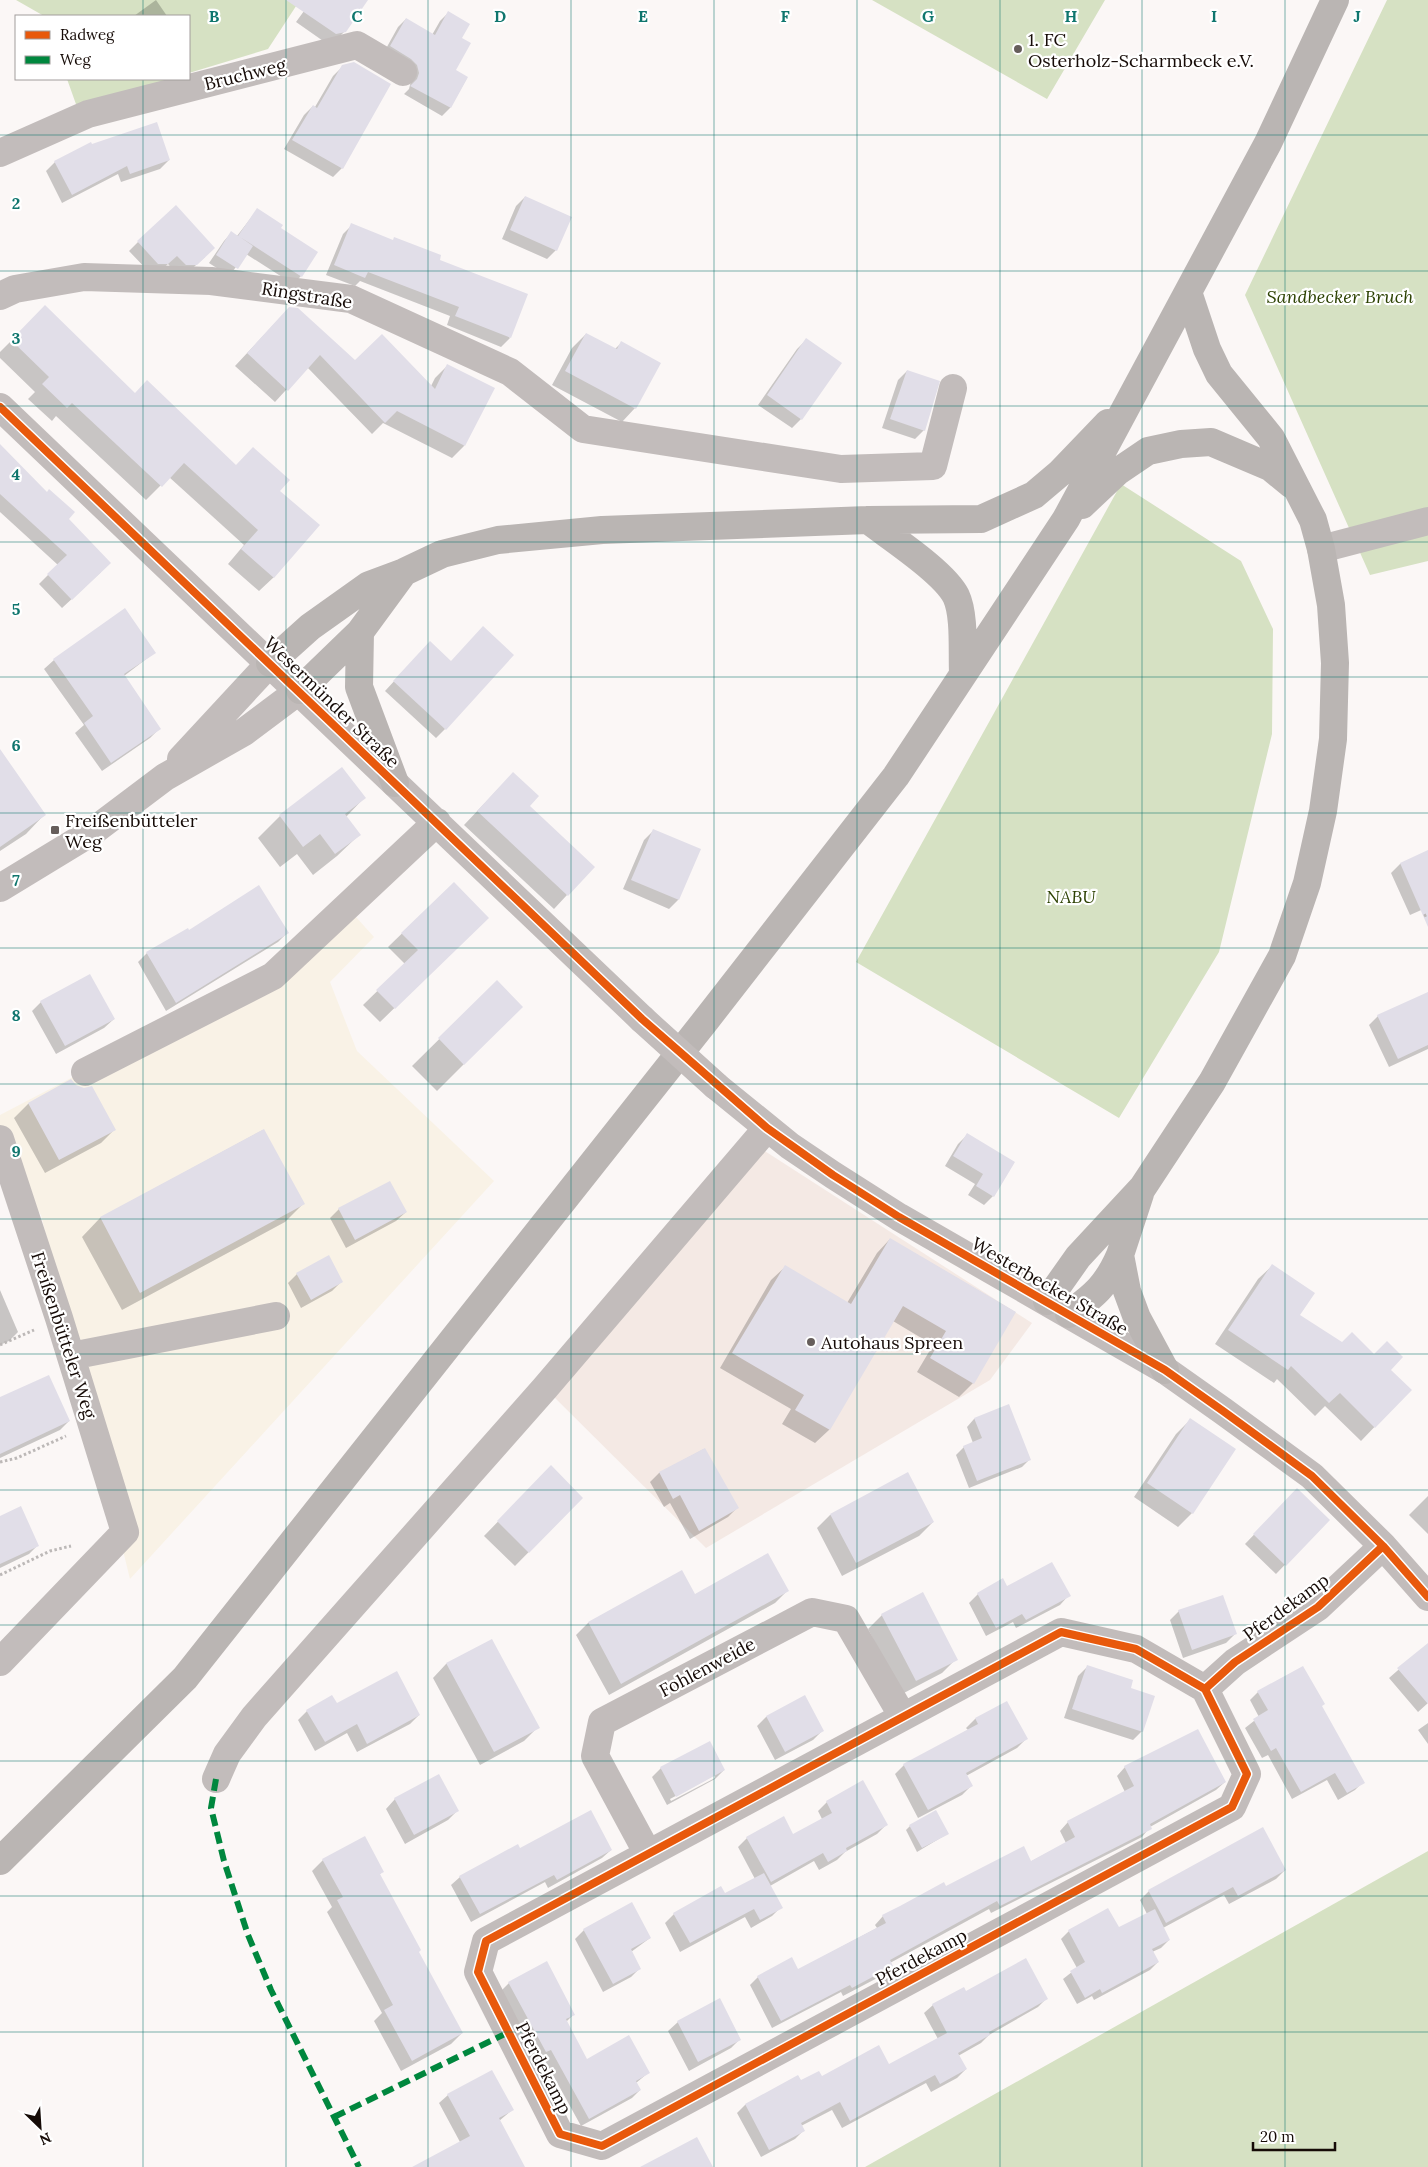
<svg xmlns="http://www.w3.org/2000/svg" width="1428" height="2167" font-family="Lora,serif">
  <rect width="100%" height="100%" fill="#fbf7f6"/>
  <path fill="#f4e9e4" d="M760,1148l272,175 -42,57 -284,168 -156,-155z"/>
  <path fill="#f9f2e6" d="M338,897l36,40 -44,45 27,69 137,130 -364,398 -89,-364 -41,-62v-38l236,-123z"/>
  <path fill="#d6e1c3" d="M16,0h284l-32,49 -79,24v-57h-145z
    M872,0h233l-58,99z
    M1387,0h41v561l-58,14 -125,-280z
    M67,79h103l-93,28z
    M1121,484l120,77 32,68 -1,105 -53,218 -100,166 -263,-156z
    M1428,1851v316h-563z"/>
  <path fill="#0003" fill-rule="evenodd" d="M156,0l11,16h-33z
    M312,0h43l-10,31 -10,10 -9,2 -30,-21z
    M448,13l13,26 -7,32 13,7 -17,30 -8,8 -38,-22 5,-5 2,-8 -28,-27 15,-27 8,-8 26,16 8,-14z
    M343,66l-1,102 -9,9 -49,-28 20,-34 9,-9 2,1 18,-31z
    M169,160l-9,9 -39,13 -3,-8 -56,29 -16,-32 9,-9z
    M525,197l31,53 -9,9 -45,-20 14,-33z
    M257,210l22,19 22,47 -8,8 -47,-30 -17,22 -20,-13 15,-22 7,-8 6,3z
    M352,225l86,35 72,78 -9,9 -54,-22 3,-9 -90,-35 -5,5 -29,-11 17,-41z
    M138,242l67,15 -19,17 -10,-1 -8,-9 -10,9 -9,-1 -20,-21z
    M45,307l90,87 100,72 44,25 -5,86 -15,14 -31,-27 16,-19 -75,-68 -23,23 -90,-84 -4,5 -24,-22 7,-7 -35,-34v-6z
    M277,321l78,40 76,25 4,-8 13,-13 16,81 -12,12 -69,-35 -11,11 -65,-67 -32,35 -40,-36z
    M586,334l28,16 7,-7 14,65 -13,14 -70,-37 20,-37z
    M806,340l-5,79 -9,9 -34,-23 39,-56z
    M907,371l17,59 -9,9 -33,-11 16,-48z
    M0,449l67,70 34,53 -39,36 -23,-24 19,-19 -58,-53z
    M421,652l24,77 -9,9 -51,-47z
    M154,653l-30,23 35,53 -9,9 -48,33 -27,-38 9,-8 -40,-56 10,-9z
    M0,752l44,63 -18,19 -26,17z
    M342,769l22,29 -18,19 13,18 -22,21 -24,19 -16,-21 -17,13 -22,-29 22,-22z
    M500,787l28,19 39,89 -13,14 -90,-84z
    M653,831l46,19 -21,50 -9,9 -46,-20 21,-49z
    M1428,851v56l-18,8 -19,-42 9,-9z
    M454,883l20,48 -94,91 -17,-17 42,-41 -17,-17z
    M188,931l99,2 -9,9 -112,69 -28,-49 9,-9z
    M497,982l24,25 -84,84 -25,-25z
    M1428,993v56l-39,18 -20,-42 9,-9z
    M41,1002l73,17 -10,9 -48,26 -24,-43z
    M71,1081l44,48 -14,14 -56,30 -31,-55 14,-14z
    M263,1130l40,74 -18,18 -163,88 -40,-73 18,-19z
    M967,1135l26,61 -9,9 -16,-10 7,-11 -30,-18 13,-22z
    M339,1209l67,3 -10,9 -50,27 -16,-30z
    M890,1239l125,73 -42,71 -14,14 -42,-25 16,-27 -40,-24 -64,109 -14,13 -33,-19 9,-15 -71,-41 51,-88 14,-13 62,36 30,-50z
    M1272,1266l26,49 44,29 47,26 21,20 -49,51 -36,-35 -10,10 -38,-37 -3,4 -59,-39 43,-65z
    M297,1274l44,8 -9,9 -31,17 -13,-25z
    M0,1290l18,42 -9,9 -9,4z
    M0,1399l69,22 -9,9 -60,28z
    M1008,1406l22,53 -8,8 -53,21 -13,-33 8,-8 9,-4 -6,-16 7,-8z
    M1190,1420l2,93 -14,14 -44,-30 42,-63z
    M704,1449l33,59 -9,9 -38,22 -20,-36 -6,4 -14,-25 9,-9z
    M551,1467l31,31 -67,68 -31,-30z
    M1297,1490l31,30 -52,54 -31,-30z
    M1428,1496v38l-19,-19z
    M830,1515l103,7 -14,14 -77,40 -25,-48z
    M0,1517l38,28 -9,9 -29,14z
    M681,1572l13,23 93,-4 -12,12 -166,92 -33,-60 12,-12z
    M1007,1587l62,8 -9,10 -44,23 -3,-6 -27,14 -17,-33 9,-9z
    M922,1594l34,65 -14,14 -40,21 -34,-65 14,-14z
    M1179,1611l56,23 -9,9 -43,15 -13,-38z
    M491,1641l47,86 -14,14 -44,24 -47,-87 13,-14z
    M1428,1644v59l-10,9 -29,-34z
    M1087,1667l55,64 -9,9 -69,-22 14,-42z
    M1258,1692l63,14 42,76 -8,8 -17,10 -11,-20 -35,19 -24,-44 -6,3 -17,-30 14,-11 -9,-17z
    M804,1697l18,34 -9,9 -38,20 -18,-34 9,-9z
    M1007,1703l19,36 -9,9 -51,28 5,10 -9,9 -44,23 -23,-44 9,-9 64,-35 -2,-2 9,-9z
    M336,1705l83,10 -9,9 -53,28 -10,-19 -32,18 -17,-31 9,-9z
    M1428,1723v21l-10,-14z
    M1125,1767l100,15 -9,8 -66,37 -8,10 -151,76 -2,-4 -99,54 1,3 -8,9 -40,21 -2,-4 -69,36 -22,-43 8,-8 40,-7 79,-42 -2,-3 8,-9 62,-29 85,-25 36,-19 -6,-12 8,-9 57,-30 -8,-16z
    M661,1768l63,2 -9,9 -48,26 -15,-28zM715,1775v3l-44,23 -1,-2z
    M395,1799l62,12 -9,9 -43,24 -19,-35z
    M827,1802l59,23 -9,9 -32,18 -8,8 -18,10 -5,-9 -44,25 11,21 -9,9 -21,12 -6,-11 -65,35 -15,-29 9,-9 51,-19 30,-16 -17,-32 9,-9 46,-2 29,-17 -4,-8z
    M910,1826l37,8 -30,18 -11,-22z
    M520,1849l91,1 -9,8 -54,30 -3,-6 -74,40 -20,-37 9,-8z
    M323,1860l60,11 -4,4 38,77 45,81 -11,11 -50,27 -27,-50 8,-8 -55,-101 5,-5 -20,-36z
    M1285,1870l-9,9 -47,25 -5,-9 -61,33 6,12 -8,8 -9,4 6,10 -8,8 -56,30 -2,-4 -15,8 -14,-25 14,-11 -16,-29 8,-8 39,-21 10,19 29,-15 -7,-14 9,-9z
    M584,1930l66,8 -19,14 9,16 -9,9 -28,15 -28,-53z
    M509,1983l65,31 -8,8 21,39 61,12 -12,10 4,7 -8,8 -51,28 -38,-69 -5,3 -37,-69z
    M964,1988l2,5 80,6 -8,8 -49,28 -8,8 -23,13 8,13 -9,9 -26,14 -5,-9 -84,45 -10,-18 -31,16 2,5 -8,8 -34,18 -24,-44 8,-8 53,-29 2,6 89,-16 49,-27 -14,-26 9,-8z
    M720,2000l20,39 -9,9 -42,23 -21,-40 10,-9z
    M448,2095l64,15 -13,11 25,46h-63l-1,-25 -21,-39z"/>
  <path fill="#e1dee8" d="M286,0h82l-22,32 -10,2z
    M448,11l22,13 -8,14 9,5 -15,27 12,7 -17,31 -41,-22 7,-7 2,-6 -2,-8 -6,-6 -21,-13 16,-28 29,17z
    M354,62l37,22 -48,85 -51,-29 21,-35 4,3 25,-43z
    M157,122l13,38 -40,14 -3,-8 -55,29 -18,-34 37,-19 1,2z
    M525,196l47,21 -15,34 -47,-21z
    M176,205l39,43 -18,17h-11l-9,-9 -9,8h-10l-21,-23z
    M257,208l26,17 -2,3 37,24 -16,25 -62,-40 13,9 -15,23 -22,-14 15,-24 7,5z
    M351,223l42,17 1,-3 47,18 -1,5 88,34 -17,44 -56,-22 4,-9 -91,-35 -3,6 -31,-13z
    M45,305l90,88 12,-13 89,85 17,-18 37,33 -10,11 40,34 -46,53 -33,-29 17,-19 -74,-67 -22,24 -90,-84 -5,5 -25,-24 7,-7 -38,-37z
    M289,307l9,1 57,52 27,-26 53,55 12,-25 48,24 -30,58 -68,-35 -12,12 -65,-68 -32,36 -41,-38z
    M586,333l31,16 4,-8 40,22 -25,46 -71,-38z
    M806,338l36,25 -40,57 -35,-25z
    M907,370l33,11 -15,50 -35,-12z
    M0,444l47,48 2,-3 26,23 -6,7 42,44 -39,37 -25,-26 20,-19 -67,-61z
    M125,608l31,45 -32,21 37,55 -50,34 -27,-40 9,-7 -40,-57z
    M483,626l31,29 -68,75 -53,-49 37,-40 21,20z
    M0,749l46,66 -46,32z
    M342,767l24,31 -21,16 16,21 -26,19 -15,-20 -17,13 -24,-32z
    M513,772l26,24 -9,10 65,61 -27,29 -91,-85z
    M653,829l48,20 -22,51 -48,-20z
    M1428,850v77l-28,-64z
    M454,882l35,36 -94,91 -19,-19 42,-40 -17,-17z
    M259,885l30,48 -113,70 -30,-51 42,-24 1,2z
    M90,974l25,45 -50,27 -25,-45z
    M497,980l26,27 -59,58 -26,-27z
    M1428,992v53l-30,14 -21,-44z
    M71,1079l5,6 8,3 8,-2 24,44 -57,30 -31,-57z
    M264,1129l41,75 -165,89 -40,-76z
    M967,1133l48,29 -21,35 -18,-11 7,-12 -30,-18z
    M390,1181l17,31 -52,28 -17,-32z
    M890,1238l126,74 -42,72 -44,-26 16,-27 -43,-25 -73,124 -35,-20 9,-15 -72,-42 53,-88 66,39z
    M329,1255l14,27 -32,18 -15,-27z
    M1272,1264l43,29 -15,22 42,27 10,-10 22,22 13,-13 16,16 -12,13 21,20 -37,38 -35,-35 -11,10 -38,-37 -3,4 -60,-40z
    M49,1375l21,46 -70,33v-57z
    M1009,1404l22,56 -54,21 -14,-35 19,-8 -8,-20z
    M1190,1418l46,31 -43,65 -46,-31z
    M705,1448l34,60 -40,23 -19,-36 -7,4 -14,-27z
    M551,1465l32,33 -54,55 -32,-32z
    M908,1472l26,50 -78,41 -26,-49z
    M1297,1488l33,32 -44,46 -33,-32z
    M21,1506l18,40 -39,18v-48z
    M768,1553l21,38 -168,93 -33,-62 94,-52 13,24z
    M1052,1562l19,34 -45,24 -4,-6 -26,14 -19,-35 26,-15 4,8z
    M923,1592l35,68 -42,21 -35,-67z
    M1223,1595l14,39 -45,16 -14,-40z
    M492,1639l48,89 -46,24 -48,-89z
    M1428,1643v61l-31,-36z
    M1087,1665l46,15 -2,8 24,8 -12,36 -71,-23z
    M1303,1666l22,38 -3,2 43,77 -18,10 -12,-20 -34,19 -25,-44 -5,3 -18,-32 15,-9 -11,-19z
    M397,1671l23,44 -53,29 -10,-20 -32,18 -19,-32 26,-15 5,8z
    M805,1695l19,36 -39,21 -19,-36z
    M1007,1701l21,38 -62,34 7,13 -45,24 -25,-46 75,-40 -3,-6z
    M1198,1729l28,53 -76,42 2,5 -152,77 -3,-5 -107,59 3,6 -41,22 -2,-3 -69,36 -24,-45 35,-19 6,12 88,-46 -4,-8 18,-9 44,-24 2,4 78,-40 7,15 44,-24 -8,-16 67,-35 -10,-20z
    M710,1741l15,29 -49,27 -16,-30z
    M439,1774l20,37 -45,24 -20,-37z
    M863,1780l25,45 -42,23 1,3 -19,11 -5,-9 -52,29 -25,-45 38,-21 9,18 39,-21 -6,-12z
    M591,1810l21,40 -55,30 -3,-5 -74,39 -21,-38 59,-32 2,4z
    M936,1810l13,24 -27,14 -13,-23z
    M1263,1827l23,43 -48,26 -5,-9 -67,36 -18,-33z
    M365,1836l19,36 -4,2 41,76 -2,2 44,81 -51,28 -28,-51 9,-5 -56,-105 6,-3 -21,-38z
    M764,1873l19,35 -23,12 -6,-11 -64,34 -17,-30 48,-27 4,7z
    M632,1902l19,36 -20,11 10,20 -28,15 -30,-55z
    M1108,1908l11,19 36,-18 15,31 -18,9 7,13 -57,31 -2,-4 -15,9 -15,-27 15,-9 -17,-32z
    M1026,1958l22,41 -59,33 1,3 -32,18 9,16 -27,15 -5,-9 -85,46 -10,-19 -39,21 4,8 -36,19 -24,-46 53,-29 3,5 18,-9 3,5 57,-31 10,19 58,-31 -15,-29 32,-17 2,4z
    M547,1961l28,54 -9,4 21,40 42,-24 21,38 -14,8 5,9 -52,29 -38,-69 -5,2 -38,-70z
    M720,1998l21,42 -43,22 -21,-41z
    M492,2070l22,40 -15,8 26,49h-113l58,-31 -23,-42z
    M697,2137l16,30h-73z"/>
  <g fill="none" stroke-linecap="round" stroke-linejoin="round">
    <path stroke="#bcb8b7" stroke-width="3" stroke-dasharray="2.5 2.5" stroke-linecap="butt" d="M1424,916l4,-2
      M0,1345l34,-15
      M0,1462l17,-4 49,-22
      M0,1575l50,-24 21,-5"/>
    <path stroke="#c2bcbb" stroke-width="28" d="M0,153l88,-39 269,-69 46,27
      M0,296l15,-7 69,-12 127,4 140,18 159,73 73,57 258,40 92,-3 20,-78
      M0,407l642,612
      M1321,549l107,-28
      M181,759l89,-96
      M0,888l92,-56 73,-55 79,-45 56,-42
      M85,1072l188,-96 164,-154
      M716,1086l74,60 43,29 66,42 266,153 58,41 89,65 71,70 45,51
      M0,1139l59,179 66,214 -125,130
      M71,1356l205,-40
      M1205,1689l-69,-40 -75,-17 -575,309 -8,31 82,162 42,12 630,-339 15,-33 -42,-85 30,-27 83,-55 65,-61
      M216,1779l11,-25 27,-37 291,-329 222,-260
      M648,1854l-53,-98 7,-34 210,-110 34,7 57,98"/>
    <path stroke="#bab5b3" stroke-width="28" d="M1082,505l35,-33 31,-21 33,-7 30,-2 59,25 22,18
      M868,520c22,17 76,52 88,76 9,19 6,55 7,77
      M360,632l-1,55 36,96
      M270,663l40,-36 59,-42 35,-13 38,-18 56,-14 104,-10 266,-10 113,-1 53,-24 26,-22 48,-50
      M300,690l60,-58 44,-60
      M1140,1194l-20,61 7,36 10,27 28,52
      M1047,1301l31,-44 65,-70 69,-105 70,-126 25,-73 16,-72 10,-72 2,-76 -4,-58 -10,-56 -8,-29 -42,-82 -52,-64 -12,-25 -19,-57
      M1069,1314c26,-19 38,-29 51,-59
      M0,1861l185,-183 521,-658 190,-244 170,-257 202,-376 67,-143"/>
    <path stroke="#c2bcbb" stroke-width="28" d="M642,1019l74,67"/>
    <path stroke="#00873e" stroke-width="6" stroke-dasharray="12 6" stroke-linecap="butt" d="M216,1779l-5,29 13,53 24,74 23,55 88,177
      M334,2117l175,-85"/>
    <defs>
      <path id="cycleway" d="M0,407l642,612 125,109 66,47 66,42 266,153 58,41 89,65 71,70 45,51
        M1205,1689l-69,-40 -75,-17 -575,309 -8,31 82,162 42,12 630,-339 15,-33 -42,-85 30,-27 83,-55 65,-61"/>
    </defs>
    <use href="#cycleway" stroke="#fff" stroke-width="11"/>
    <use href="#cycleway" stroke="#e8590c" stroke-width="8"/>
  </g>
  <path fill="none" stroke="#0f766e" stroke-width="1" stroke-opacity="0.55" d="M143,0v16M286,0v2167M428,0v2167M571,0v2167M714,0v2167M857,0v2167M1000,0v2167M1142,0v2167M1285,0v2167M143,79v2088M0,135h1428M0,271h1428M0,406h1428M0,542h1428M0,677h1428M0,813h1428M0,948h1428M0,1084h1428M0,1219h1428M0,1354h1428M0,1490h1428M0,1625h1428M0,1761h1428M0,1896h1428M0,2032h1428"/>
  <g fill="#665e5b" stroke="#fff" stroke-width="2">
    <circle cx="1018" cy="49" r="5"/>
    <rect x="50" y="825" width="10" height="10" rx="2.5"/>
    <circle cx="811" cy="1342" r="5"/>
  </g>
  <g text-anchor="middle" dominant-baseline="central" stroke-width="4.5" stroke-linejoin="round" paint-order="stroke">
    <g font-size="18" fill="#160b07" stroke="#fff" text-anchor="start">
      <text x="1028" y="39">1. FC<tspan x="1028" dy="21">Osterholz-Scharmbeck e.V.</tspan></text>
      <text x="65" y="820">Freißenbütteler<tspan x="65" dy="21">Weg</tspan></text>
      <text x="821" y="1342">Autohaus Spreen</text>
    </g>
    <g font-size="18" fill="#160b07" stroke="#fff">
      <text transform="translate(245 74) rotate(-14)">Bruchweg</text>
      <text transform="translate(307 295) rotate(9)">Ringstraße</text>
      <text transform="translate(332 702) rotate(44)">Wesermünder Straße</text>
      <text transform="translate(1050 1286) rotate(30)">Westerbecker Straße</text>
      <text transform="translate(64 1335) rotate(72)">Freißenbütteler Weg</text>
      <text transform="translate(1286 1607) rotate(-36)">Pferdekamp</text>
      <text transform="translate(707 1667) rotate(-28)">Fohlenweide</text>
      <text transform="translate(921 1957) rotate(-28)">Pferdekamp</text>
      <text transform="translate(544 2068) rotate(63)">Pferdekamp</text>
    </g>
    <g font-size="18" font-style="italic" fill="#2c4102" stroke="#fff">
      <text x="1340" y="296">Sandbecker Bruch</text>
      <text x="1071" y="896">NABU</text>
    </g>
  </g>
  <g font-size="16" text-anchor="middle" font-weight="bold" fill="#0f766e" stroke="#fff" stroke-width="4.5" stroke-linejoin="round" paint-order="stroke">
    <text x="214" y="22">B</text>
    <text x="357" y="22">C</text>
    <text x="500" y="22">D</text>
    <text x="643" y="22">E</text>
    <text x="785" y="22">F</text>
    <text x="928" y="22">G</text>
    <text x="1071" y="22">H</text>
    <text x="1214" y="22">I</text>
    <text x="1357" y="22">J</text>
    <text x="16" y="209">2</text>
    <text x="16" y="344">3</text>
    <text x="16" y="480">4</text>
    <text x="16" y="615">5</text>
    <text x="16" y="751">6</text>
    <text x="16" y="886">7</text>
    <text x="16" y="1021">8</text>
    <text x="16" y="1157">9</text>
  </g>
  <rect x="15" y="15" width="175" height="65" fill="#ffffff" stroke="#a29d9c"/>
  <rect x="25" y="31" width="25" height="8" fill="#e8590c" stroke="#a29d9c"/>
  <text x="60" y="40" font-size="15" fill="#160b07">Radweg</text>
  <rect x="25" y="56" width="25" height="8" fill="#00873e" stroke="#a29d9c"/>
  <text x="60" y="65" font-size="15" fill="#160b07">Weg</text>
  <g transform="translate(40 2127) rotate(155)" stroke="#ffffff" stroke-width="4" paint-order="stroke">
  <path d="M0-4L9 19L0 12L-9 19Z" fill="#160b07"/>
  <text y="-8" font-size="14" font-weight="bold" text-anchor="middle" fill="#160b07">N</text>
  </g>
  <path d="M1253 2142v8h82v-8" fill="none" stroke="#160b07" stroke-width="2.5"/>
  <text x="1260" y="2142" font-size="15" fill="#160b07" stroke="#ffffff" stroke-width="4" paint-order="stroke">20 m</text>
</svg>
